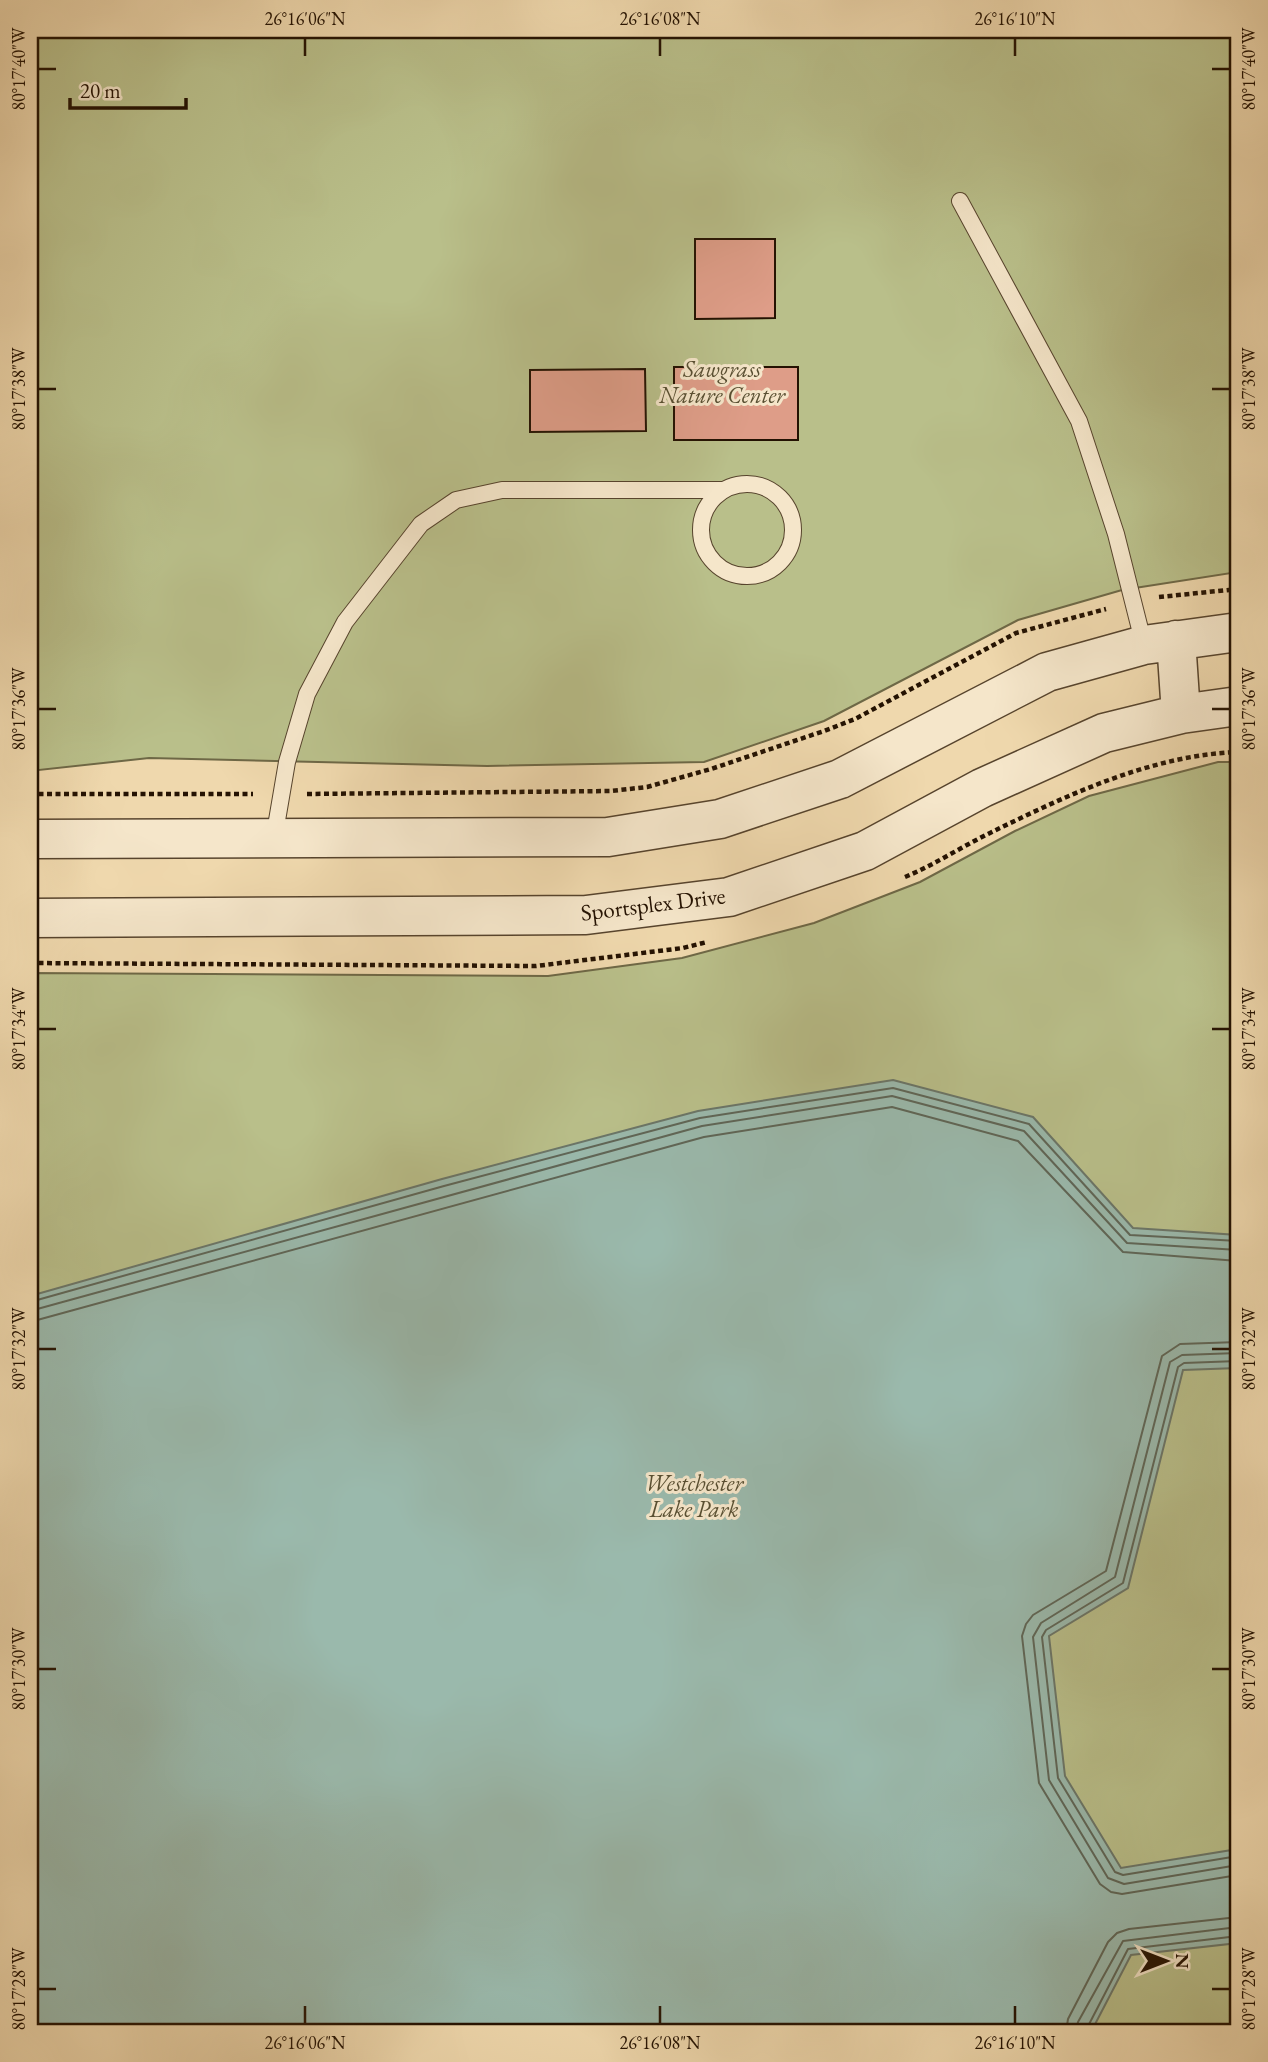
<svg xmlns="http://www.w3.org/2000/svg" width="1268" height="2062" font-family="'EB Garamond',serif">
  <rect width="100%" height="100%" fill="#efd8ad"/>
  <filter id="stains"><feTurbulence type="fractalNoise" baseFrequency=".00286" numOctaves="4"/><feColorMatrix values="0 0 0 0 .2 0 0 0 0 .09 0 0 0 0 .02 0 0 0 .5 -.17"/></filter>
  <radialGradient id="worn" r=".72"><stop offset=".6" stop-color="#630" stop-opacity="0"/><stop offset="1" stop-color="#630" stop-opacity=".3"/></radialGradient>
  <path fill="#b9bf8a" stroke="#6e6846" stroke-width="2" d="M30,30h1208v542l-116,18 -104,30 -194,101 -120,41 -217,4 -338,-8 -119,13z
    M1218,762h20v1270h-1208v-1059l518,3 134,-18 132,-35 106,-41 95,-51 74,-35z"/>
  <path fill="#9ab9ac" stroke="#6b7668" stroke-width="2" d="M893,1080l140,37 100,111 105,7v133l-55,2 -55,218 -79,48 16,140 56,92 117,-19v94l-107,12 -40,77h-1061v-736l412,-117 256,-68z"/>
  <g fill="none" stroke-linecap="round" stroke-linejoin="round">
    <path stroke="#5f6657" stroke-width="2" d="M30,1302l414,-116 256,-68 193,-30 136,36 101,111 108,6
      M30,1311l672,-185 190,-30 132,35 103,112 111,7
      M30,1322l674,-185 188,-30 126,34 105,111 115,9
      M1238,1342l-58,2 -18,12 -56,215 -73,44 -7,9 -4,12 17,147 61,101 11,8 11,2 116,-19
      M1238,1353l-56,2 -12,7 -55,215 -74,46 -8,14 16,143 59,98 16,6 114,-19
      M1238,1361l-54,2 -6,4 -55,216 -77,47 -4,7 16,141 57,94 8,3 115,-19
      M1066,2032l2,-13 40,-77 9,-9 12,-4 109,-12
      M1076,2032l2,-10 45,-81 115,-14
      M1085,2032l43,-83 110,-13"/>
  </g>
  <path fill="#de9d88" stroke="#241202" stroke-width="2" d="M695,239h80v79l-80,1z
    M674,367h124v73h-124z
    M645,369l1,62 -116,1v-62z"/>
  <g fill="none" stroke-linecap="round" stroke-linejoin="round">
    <defs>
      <path id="service" d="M960,201l119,220 37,113 28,111
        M701 530a46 46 0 1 1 92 0a46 46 0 1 1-92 0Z
        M274,838l13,-76 20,-68 38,-72 76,-98 35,-24 46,-10h219"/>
      <path id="tertiary" d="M1176,640l5,74
        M30,839l578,-2 112,-18 120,-40 207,-107 97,-27 94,-13
        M30,918l556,-3 143,-18 136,-46 117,-63 122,-55 77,-19 57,-8"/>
    </defs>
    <use href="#service" stroke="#57442d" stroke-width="18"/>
    <use href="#tertiary" stroke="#57442d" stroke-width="41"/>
    <path stroke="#241202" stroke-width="4.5" stroke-dasharray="5 3.5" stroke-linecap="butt" d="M1159,597l79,-8
      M30,794h223
      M307,794l304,-3 36,-4 64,-18 113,-38 31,-12 161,-86 90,-24
      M905,877c29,-12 56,-30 85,-44 77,-38 162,-78 248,-81
      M30,963l506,3 147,-18 24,-6"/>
    <use href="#service" stroke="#f5e6ca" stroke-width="16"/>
    <use href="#tertiary" stroke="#f5e6ca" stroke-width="38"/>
  </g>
  <path fill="none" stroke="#241202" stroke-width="2.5" d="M305,38v18M660,38v18M1015,38v18M38,69h18M1212,69h18M38,389h18M1212,389h18M38,709h18M1212,709h18M38,1029h18M1212,1029h18M38,1349h18M1212,1349h18M38,1669h18M1212,1669h18M38,1989h18M1212,1989h18M305,2006v18M660,2006v18M1015,2006v18"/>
  <g text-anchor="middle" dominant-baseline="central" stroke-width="6" stroke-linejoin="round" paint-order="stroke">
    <g font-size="23" font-style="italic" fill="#584f32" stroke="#f5e6ca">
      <text x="722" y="369">Sawgrass<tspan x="722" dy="26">Nature Center</tspan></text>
      <text x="694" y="1483">Westchester<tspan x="694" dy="26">Lake Park</tspan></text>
    </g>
    <g font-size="23" fill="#241202" stroke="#f5e6ca">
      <text transform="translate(653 904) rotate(-7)">Sportsplex Drive</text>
    </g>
  </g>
  <rect width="1268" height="2062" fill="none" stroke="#efd8ad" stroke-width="77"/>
  <g transform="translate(1166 1961) rotate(90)" stroke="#f5e6ca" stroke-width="5" paint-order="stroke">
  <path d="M0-5L12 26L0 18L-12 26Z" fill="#241202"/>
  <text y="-10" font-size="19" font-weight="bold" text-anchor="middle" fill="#241202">N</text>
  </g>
  <path d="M70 98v10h116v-10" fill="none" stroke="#241202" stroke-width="3.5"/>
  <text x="80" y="98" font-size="21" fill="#241202" stroke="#f5e6ca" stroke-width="5" paint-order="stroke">20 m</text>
  <rect x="38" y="38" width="1192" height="1986" fill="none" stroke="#241202" stroke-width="2.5"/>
  <g font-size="18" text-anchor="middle" fill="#241202">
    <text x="305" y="25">26°16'06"N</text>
    <text x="660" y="25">26°16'08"N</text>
    <text x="1015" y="25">26°16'10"N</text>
    <text transform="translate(19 69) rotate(-90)" y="6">80°17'40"W</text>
    <text transform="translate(1249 69) rotate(-90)" y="6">80°17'40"W</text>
    <text transform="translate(1249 389) rotate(-90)" y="6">80°17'38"W</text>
    <text transform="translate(19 389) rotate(-90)" y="6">80°17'38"W</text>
    <text transform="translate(19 709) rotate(-90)" y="6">80°17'36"W</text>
    <text transform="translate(1249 709) rotate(-90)" y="6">80°17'36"W</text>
    <text transform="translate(1249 1029) rotate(-90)" y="6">80°17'34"W</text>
    <text transform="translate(19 1029) rotate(-90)" y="6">80°17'34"W</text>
    <text transform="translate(1249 1349) rotate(-90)" y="6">80°17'32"W</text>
    <text transform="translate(19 1349) rotate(-90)" y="6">80°17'32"W</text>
    <text transform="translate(1249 1669) rotate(-90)" y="6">80°17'30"W</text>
    <text transform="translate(19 1669) rotate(-90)" y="6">80°17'30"W</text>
    <text transform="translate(19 1989) rotate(-90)" y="6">80°17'28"W</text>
    <text transform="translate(1249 1989) rotate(-90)" y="6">80°17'28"W</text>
    <text x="305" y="2049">26°16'06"N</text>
    <text x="660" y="2049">26°16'08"N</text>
    <text x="1015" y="2049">26°16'10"N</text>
  </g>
  <rect width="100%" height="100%" filter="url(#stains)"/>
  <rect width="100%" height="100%" fill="url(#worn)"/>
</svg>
